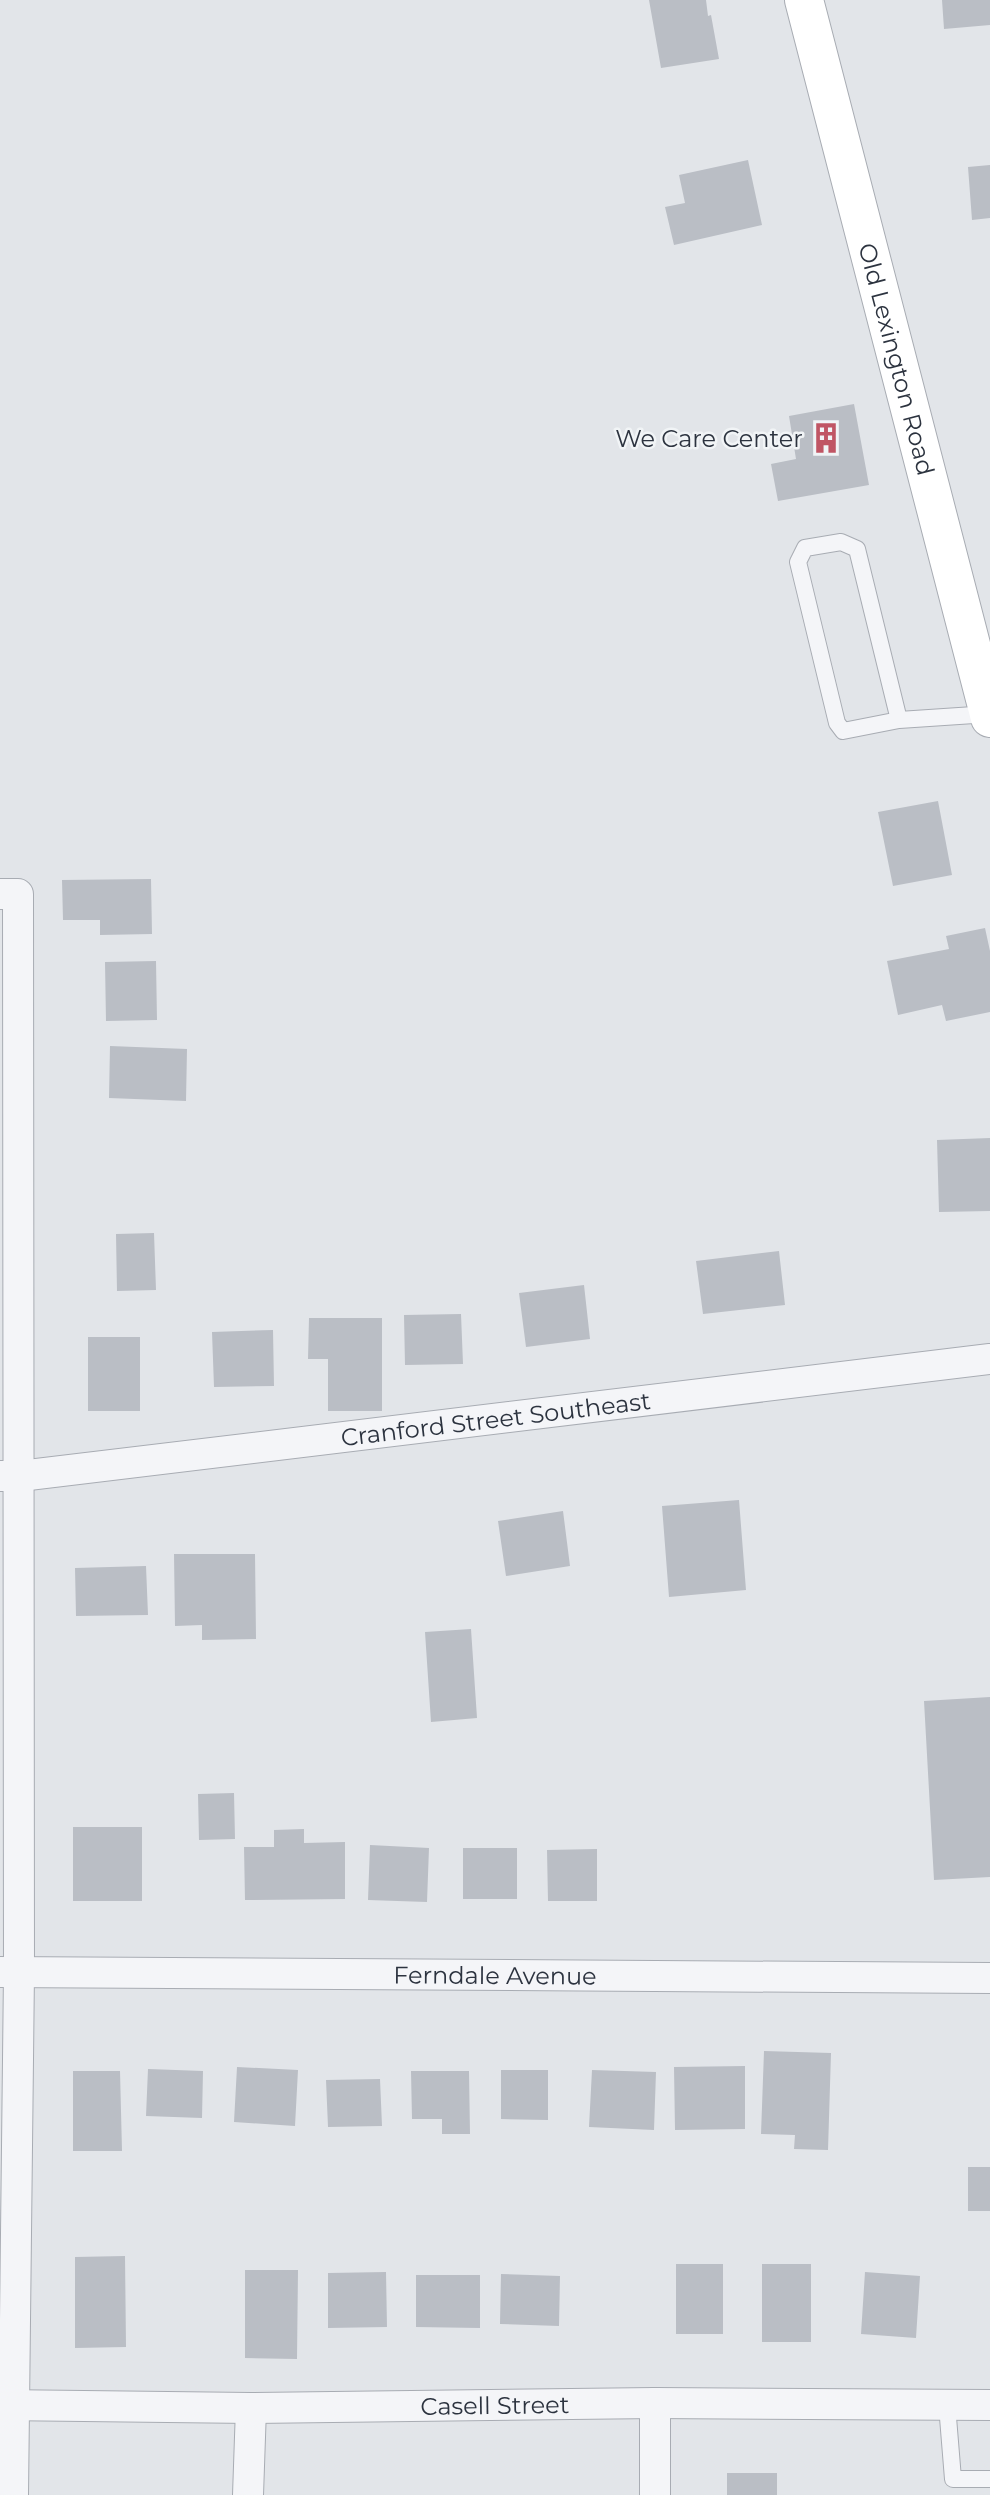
<svg xmlns="http://www.w3.org/2000/svg" width="990" height="2495" font-family="Montserrat,sans-serif">
  <rect width="100%" height="100%" fill="#e2e5e9"/>
  <path fill="#babec5" d="M649,0h57l2,16 3,-1 8,44 -58,9z
    M942,0h48v25l-46,4z
    M748,160l14,65 -88,20 -9,-38 20,-4 -6,-28z
    M990,165v53l-18,2 -4,-53z
    M854,404l15,81 -91,16 -7,-37 25,-5 -7,-43z
    M938,801l14,74 -59,11 -15,-74z
    M151,879l1,55 -52,1v-15h-37l-1,-40z
    M985,928l5,23v61l-44,9 -4,-16 -44,10 -11,-54 62,-12 -3,-13z
    M156,961l1,59 -51,1 -1,-59z
    M110,1046l77,3 -1,52 -77,-3z
    M990,1138v73l-51,1 -2,-72z
    M154,1233l2,57 -39,1 -1,-57z
    M779,1251l6,54 -82,9 -7,-53z
    M584,1285l6,54 -64,8 -7,-54z
    M461,1314l2,50 -58,1 -1,-50z
    M309,1318h73v93h-54v-52h-20z
    M273,1330l1,56 -60,1 -2,-55z
    M88,1337h52v74h-52z
    M739,1500l7,90 -77,7 -7,-91z
    M563,1511l7,55 -64,10 -8,-55z
    M174,1554h81l1,85 -54,1v-15l-27,1z
    M146,1566l2,49 -72,1 -1,-48z
    M471,1629l6,89 -46,4 -6,-90z
    M990,1697v180l-56,3 -10,-179z
    M234,1793l1,46 -36,1 -1,-46z
    M73,1827h69v74h-69z
    M304,1829v14l41,-1v57l-100,1 -1,-53h30v-17z
    M370,1845l59,3 -2,54 -59,-2z
    M463,1848h54v51h-54z
    M597,1849v52h-49l-1,-51z
    M764,2051l67,2 -3,97 -34,-1 1,-14 -34,-1z
    M745,2066v63l-70,1 -1,-63z
    M237,2067l61,3 -3,56 -61,-4z
    M148,2069l55,2 -1,47 -56,-2z
    M501,2070h47v50l-47,-1z
    M592,2070l64,2 -2,58 -65,-3z
    M73,2071h47l2,80h-49z
    M411,2071h58l1,63h-28v-15h-30z
    M380,2079l2,47 -54,1 -2,-47z
    M968,2167h22v44h-22z
    M125,2256l1,91 -51,1v-91z
    M676,2264h47v70h-47z
    M762,2264h49v78h-49z
    M245,2270h53l-1,89 -52,-1z
    M386,2272l1,55 -59,1v-55z
    M865,2272l55,4 -4,62 -55,-4z
    M501,2274l59,2 -1,50 -59,-2z
    M416,2275h64v53l-64,-1z
    M727,2473h50v22h-50z"/>
  <g fill="none" stroke-linecap="round" stroke-linejoin="round">
    <defs>
      <path id="lane" d="M899,720l-42,-171 -16,-7 -36,6 -7,14 39,161 6,8 56,-11 90,-6
        M947,2405l6,74h37"/>
      <g id="street">
        <path d="M0,894h18l1,1078 -6,523"/>
        <path id="s1" d="M0,1476h20l970,-117"/>
        <path id="s2" d="M0,1972l990,6"/>
        <path id="s3" d="M0,2405l251,3 404,-5 335,2"/>
        <path d="M248,2495l3,-87"/>
        <path d="M655,2495v-92"/>
      </g>
      <g id="secondary">
        <path id="s4" d="M804,0l186,718"/>
      </g>
    </defs>
    <use href="#lane" stroke="#a8acb3" stroke-width="18"/>
    <use href="#street" stroke="#a8acb3" stroke-width="32"/>
    <use href="#secondary" stroke="#a8acb3" stroke-width="40"/>
    <use href="#lane" stroke="#f4f5f8" stroke-width="16"/>
    <use href="#street" stroke="#f4f5f8" stroke-width="30"/>
    <use href="#secondary" stroke="#fff" stroke-width="38"/>
  </g>
  <defs>
    <symbol id="building-bare" viewBox="-9 -9 18 18"><path d="M-4-6H4V6H1V3H-1V6H-4ZM-2.5-4.3h1.7v1.8h-1.7ZM.8-4.3h1.7v1.8H.8ZM-2.5-1h1.7V.8h-1.7ZM.8-1h1.7V.8H.8Z" fill="#c05564" stroke="#f1f4f6" stroke-width="2.5" paint-order="stroke"/></symbol>
  </defs>
  <g fill-rule="evenodd">
    <use href="#building-bare" x="804" y="416" width="44" height="44"/>
  </g>
  <g text-anchor="middle" dominant-baseline="central" stroke-width="5" stroke-linejoin="round" paint-order="stroke">
    <g font-size="24" fill="#2c333f" stroke="#f1f4f6">
      <text stroke="none"><textPath href="#s4" startOffset="371">Old Lexington Road</textPath></text>
      <text stroke="none"><textPath href="#s1" startOffset="499">Cranford Street Southeast</textPath></text>
      <text stroke="none"><textPath href="#s2" startOffset="495">Ferndale Avenue</textPath></text>
      <text stroke="none"><textPath href="#s3" startOffset="495">Casell Street</textPath></text>
    </g>
    <g font-size="24" fill="#2c333f" stroke="#f1f4f6" text-anchor="end">
      <text x="803" y="438">We Care Center</text>
    </g>
  </g>
</svg>
